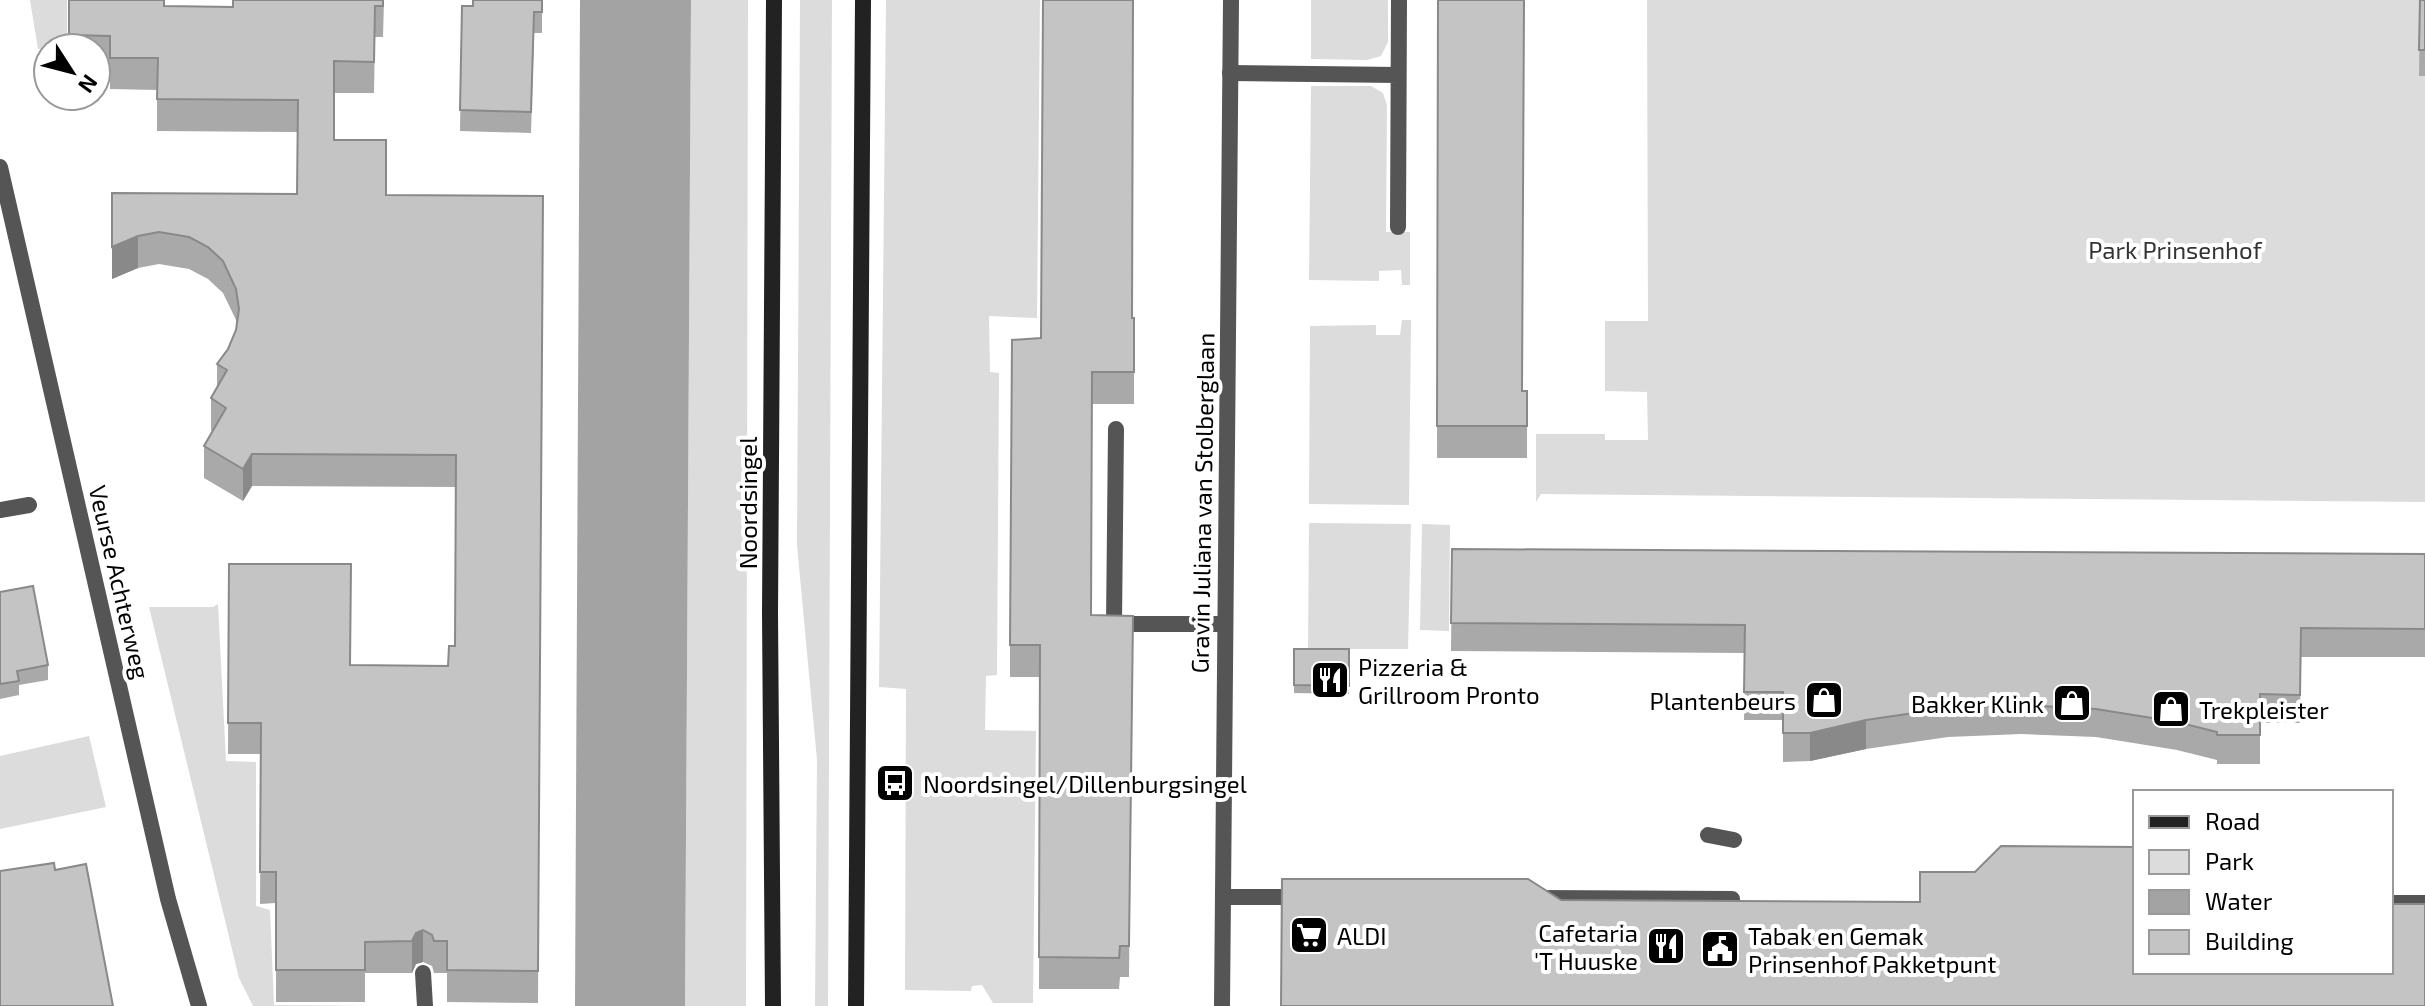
<svg xmlns="http://www.w3.org/2000/svg" width="2425" height="1006" font-family="'Exo 2',sans-serif">
  <rect width="100%" height="100%" fill="#fff"/>
  <path fill="#dcdcdc" d="M30,0h37v46l-29,3z
    M691,0h57l-2,1006h-61z
    M800,0h32l-4,1006h-13l2,-246 -20,-215z
    M886,0h154l-3,318 -48,-2 1,56 9,1 -2,302 -11,1 -1,54 51,1 -3,272h-40l-11,-18 -10,1 -1,5 -66,-1 1,-301 -27,-2z
    M1311,0h77v42l-7,14 -14,4 -56,-1z
    M1647,0h778v502l-884,-8 -5,8v-68h69v6h43l-1,-48 -42,-1v-70h43z
    M1311,86h60l12,7 4,12 -1,127h24v53h-8l-1,-15 -22,1v10l-70,-1z
    M1402,320h9l-2,185 -100,-1 1,-178 66,-1v10h24z
    M1309,523l102,1 -3,125h-100z
    M1422,524l28,1 -1,106 -29,-1z
    M218,604l8,157 30,1v144l14,4 4,95 102,1h-123l-14,-28 -90,-371h64z
    M89,736l17,71 -106,22v-73z"/>
  <path fill="#a3a3a3" d="M580,0h111l-6,1006h-110z"/>
  <g fill="none" stroke-linecap="round" stroke-linejoin="round">
    <path stroke="#555" stroke-width="16" d="M1230,73l168,2
      M1398,227l1,-227
      M1116,429l-2,195h111
      M423,973l2,33"/>
    <path stroke="#555" stroke-width="16" d="M1708,835l26,5
      M1223,897h79
      M1537,898l195,1
      M2391,903h34"/>
    <path stroke="#555" stroke-width="16" d="M0,167l168,732 31,107
      M0,510l29,-5
      M1222,1006l9,-1006"/>
    <path stroke="#222" stroke-width="16" d="M773,1006l-3,-393 4,-613
      M856,1006l7,-1006"/>
  </g>
  <path fill="#a9a9a9" d="M69,0l95,6 69,1 151,-7 -1,37h-8l-1,56h-40v47l52,55 157,1 -5,807 -91,-1v-29h-13l-2,-7 -9,-4 -7,2 -4,9h-47v29h-89v-99l-16,1 1,-150h-33l1,-190 121,101 98,1 7,-20 1,-159 -204,-1 -9,15 -39,-23v-32l9,-15 -2,-1v-32l6,-10v-24l11,-15 8,-19v-10l-13,-27 -15,-14 -19,-10 -30,-5 -21,4 -26,11v-86l185,1 1,-62 -141,-1v-41l-47,-1v-22h-14v-19h-27z
    M542,0v33h-8l-3,100 -71,-2 2,-125h11z
    M1438,0l84,391h5v67h-90z
    M2420,0h5v76h-6z
    M1132,318h2v86h-42l-1,211 42,1 -4,361h-9l-1,12h-80l1,-312h-30v-32l31,-307z
    M1452,549l973,5v103h-124l-1,66h-40v41h-43v-4l-40,-10 -81,-13 -75,-3 -73,3 -82,12 -56,12 -27,1v-42h-39l1,-67 -294,-2z
    M0,592l48,73v15l-29,5v10l-19,4z
    M1294,649h55v45l-55,-1z"/>
  <path fill="#898989" d="M138,236v32l-26,11v-32z
    M252,454v32l-9,15v-32z
    M1866,720v29l-56,12v-28z
    M423,930v32l-7,2 -4,9v-32l4,-8z"/>
  <path fill="#c4c4c4" stroke="#898989" stroke-width="2" d="M69,0h95v6l69,1v-7h150v6h-8l-1,56 -40,-1v79h52v55l157,1 -5,775 -91,-1v-29h-13l-2,-6 -9,-5 -7,3 -4,8 -47,1v28h-89v-98h-16l1,-149h-33l1,-159h122l-1,101 98,1 1,-20h6l1,-191 -204,-1 -9,15 -39,-23 22,-38 -15,-10 16,-28 -10,-6 11,-15 8,-19 3,-21 -3,-20 -13,-28 -15,-14 -19,-10 -30,-5 -21,4 -26,11v-54l185,1 1,-94 -141,-1 1,-41h-48v-22l-41,-1z
    M473,0h69v12h-8l-3,100 -71,-2 2,-104h11z
    M1043,0h90l-1,318h2v54h-42l-1,243 42,1 -4,330h-9l-1,12 -80,-1 1,-312h-30l2,-305 29,-2z
    M1438,0h86l-2,391h5v35h-90z
    M2420,0h5v50h-6z
    M1452,549l973,5v75l-124,-1 -1,67 -40,-1v41h-43v-3l-40,-10 -81,-13 -75,-4 -73,3 -82,12 -56,13h-27v-41h-39l1,-67 -294,-2z
    M33,586l15,79 -31,6 2,10 -19,3v-92z
    M1294,649h55v37l-55,-1z
    M2001,846l134,1v125h256v-68h34v102h-1144l1,-127h246l33,21 359,2v-30h55z
    M54,863l1,7 31,-6 27,142h-113v-135z"/>
  <defs>
    <symbol id="restaurant-square" viewBox="-11 -11 22 22"><rect x="-9" y="-9" width="18" height="18" rx="4" fill="#000" stroke="#fff"/><path d="M-5-6h1v4h1v-4h1v4h1v-4h1v5L-1.5 .5V6h-2V.5L-5-1ZM5-6V6H3V1.5H1.5Q1.5-4 5-6Z" fill="#fff"/></symbol>
    <symbol id="shop-square" viewBox="-11 -11 22 22"><rect x="-9" y="-9" width="18" height="18" rx="4" fill="#000" stroke="#fff"/><path d="M-5-2.5h2.3a2.7 3.5 0 0 1 5.4 0H5L5.5 6h-11ZM-1.5-2.5h3a1.5 2.3 0 0 0-3 0Z" fill="#fff"/></symbol>
    <symbol id="bus-square" viewBox="-11 -11 22 22"><rect x="-9" y="-9" width="18" height="18" rx="4" fill="#000" stroke="#fff"/><path d="M-5-6H5V4H4V6H2V4H-2V6H-4V4H-5ZM-3.5-4V0h7V-4ZM-3.5 1.2v1.5H-2V1.2ZM2 1.2v1.5H3.5V1.2Z" fill="#fff"/></symbol>
    <symbol id="supermarket-square" viewBox="-11 -11 22 22"><rect x="-9" y="-9" width="18" height="18" rx="4" fill="#000" stroke="#fff"/><path d="M-6-5.5h2.5l.6 2H6L4.5 2H-2.5L-4.4-4H-6ZM-1.5 3.2a1.3 1.3 0 1 0 .1 0ZM3 3.2a1.3 1.3 0 1 0 .1 0Z" fill="#fff"/></symbol>
    <symbol id="civic-square" viewBox="-11 -11 22 22"><rect x="-9" y="-9" width="18" height="18" rx="4" fill="#000" stroke="#fff"/><path d="M-.6-6.5H3V-4.5H.6V-3L4-1V1h2V6H-6V1h2V-1L-.6-3ZM-1.2 2.5V6h2.4V2.5Z" fill="#fff"/></symbol>
  </defs>
  <g fill-rule="evenodd">
    <use href="#restaurant-square" x="1308" y="658" width="44" height="44"/>
    <use href="#shop-square" x="1802" y="678" width="44" height="44"/>
    <use href="#shop-square" x="2050" y="681" width="44" height="44"/>
    <use href="#shop-square" x="2149" y="687" width="44" height="44"/>
    <use href="#bus-square" x="873" y="761" width="44" height="44"/>
    <use href="#supermarket-square" x="1287" y="913" width="44" height="44"/>
    <use href="#restaurant-square" x="1644" y="924" width="44" height="44"/>
    <use href="#civic-square" x="1698" y="927" width="44" height="44"/>
  </g>
  <g text-anchor="middle" dominant-baseline="central" stroke-width="8" stroke-linejoin="round" paint-order="stroke">
    <g font-size="24" fill="#333" stroke="#fff">
      <text x="2175" y="249">Park Prinsenhof</text>
    </g>
    <g font-size="24" fill="#000" stroke="#fff">
      <text transform="translate(747 503) rotate(-90)">Noordsingel</text>
      <text transform="translate(1202 503) rotate(-89)">Gravin Juliana van Stolberglaan</text>
      <text transform="translate(120 582) rotate(77)">Veurse Achterweg</text>
    </g>
    <g font-size="24" fill="#000" stroke="#fff" text-anchor="start">
      <text x="1358" y="666">Pizzeria &amp;<tspan x="1358" dy="28">Grillroom Pronto</tspan></text>
      <text x="1796" y="700" text-anchor="end">Plantenbeurs</text>
      <text x="2044" y="703" text-anchor="end">Bakker Klink</text>
      <text x="2199" y="709">Trekpleister</text>
      <text x="923" y="783">Noordsingel/Dillenburgsingel</text>
      <text x="1638" y="932" text-anchor="end">Cafetaria<tspan x="1638" dy="28">'T Huuske</tspan></text>
      <text x="1337" y="935">ALDI</text>
      <text x="1748" y="935">Tabak en Gemak<tspan x="1748" dy="28">Prinsenhof Pakketpunt</tspan></text>
    </g>
  </g>
  <rect x="2133" y="790" width="260" height="184" fill="#ffffff" stroke="#999999" stroke-width="2"/>
  <rect x="2149" y="816" width="40" height="12" fill="#222222" stroke="#999999" stroke-width="2"/>
  <text x="2205" y="830" font-size="24" fill="#000000">Road</text>
  <rect x="2149" y="850" width="40" height="24" fill="#dcdcdc" stroke="#999999" stroke-width="2"/>
  <text x="2205" y="870" font-size="24" fill="#000000">Park</text>
  <rect x="2149" y="890" width="40" height="24" fill="#a3a3a3" stroke="#999999" stroke-width="2"/>
  <text x="2205" y="910" font-size="24" fill="#000000">Water</text>
  <rect x="2149" y="930" width="40" height="24" fill="#c4c4c4" stroke="#999999" stroke-width="2"/>
  <text x="2205" y="950" font-size="24" fill="#000000">Building</text>
  <g transform="translate(72 72) rotate(126)"><circle r="38" fill="#ffffff" stroke="#999999" stroke-width="2"/>
  <path d="M0-6L14 30L0 20L-14 30Z" fill="#000000"/>
  <text y="-12" font-size="22" font-weight="bold" text-anchor="middle" fill="#000000">N</text>
  </g>
</svg>
